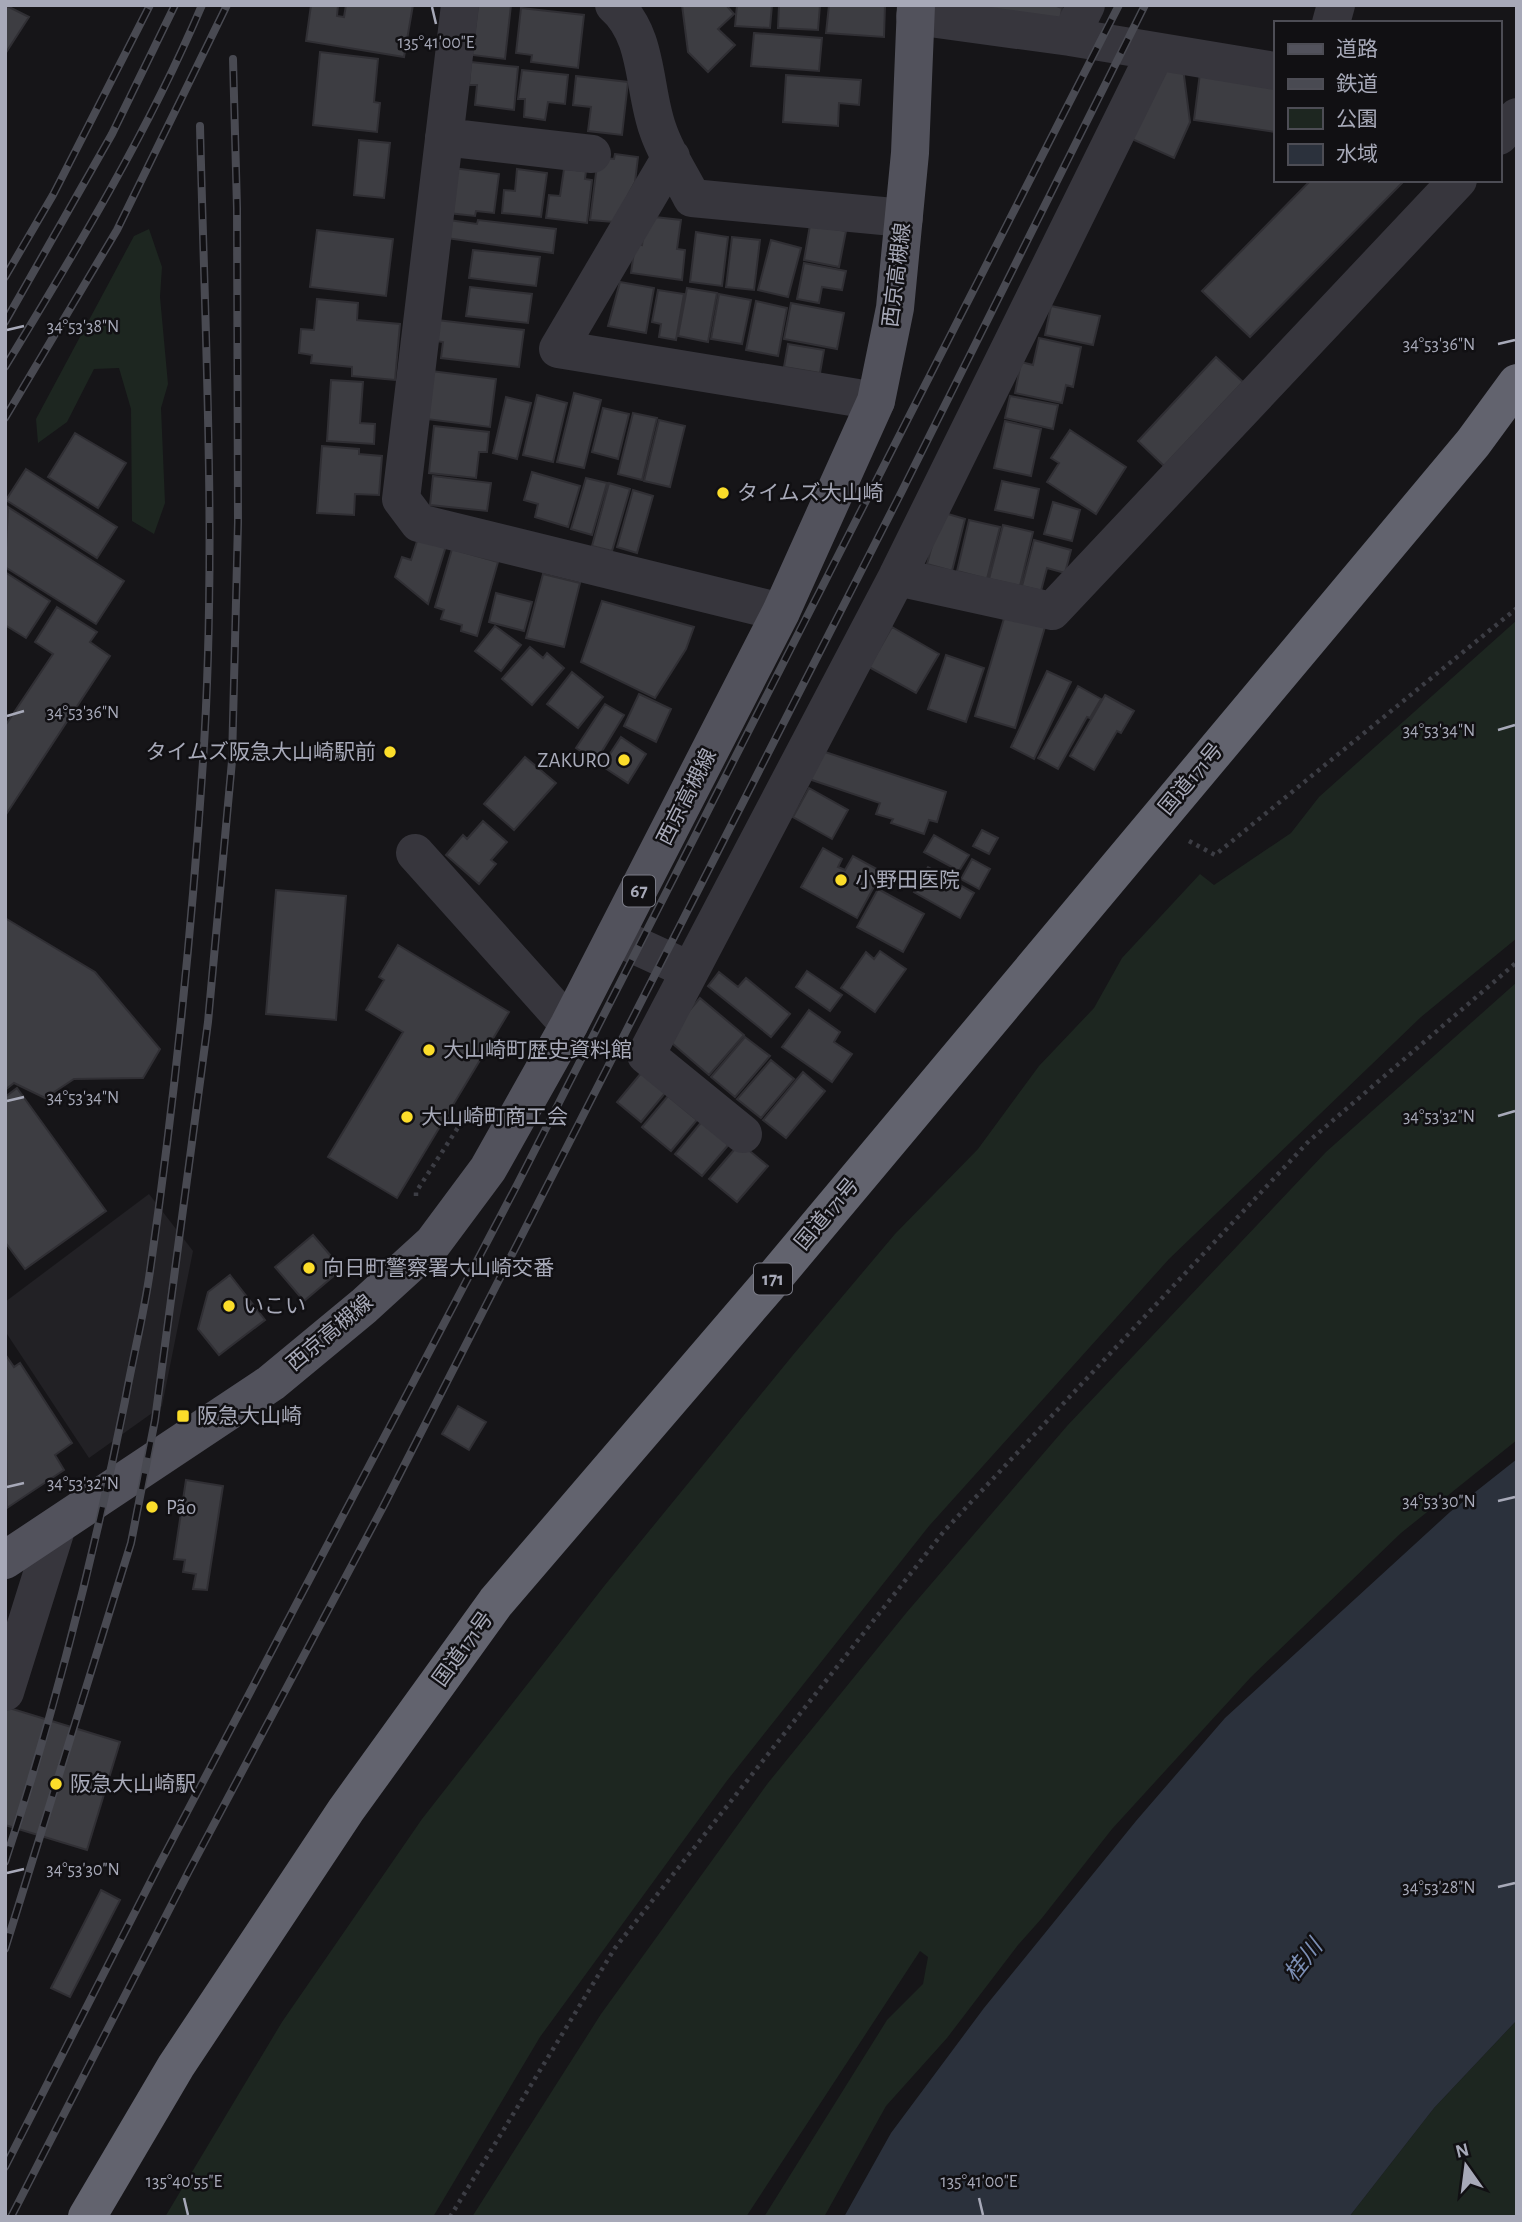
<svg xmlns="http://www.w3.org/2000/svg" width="1522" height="2222" font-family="'Alegreya Sans','Noto Sans JP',sans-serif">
  <rect width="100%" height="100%" fill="#161518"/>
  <path fill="#222125" d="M149,1194l44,57 -31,155 -73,52 -84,-127v-29z"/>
  <path fill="#1d2620" d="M149,229l13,38 -2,30 8,87 -7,24 4,95 -11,31 -22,-13 -1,-112 -12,-41 -25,1 -27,53 -29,21 -2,-24 98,-183z
    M1517,620v318l-96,79 -252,242 -240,267 -203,256 -186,255 -107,180h-268l117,-195 140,-203 183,-234 188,-230 102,-121 83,-85 61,-83 55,-58 28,-50 78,-84 14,11 77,-52 28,-36z
    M1517,982v458l-116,93 -150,144 -139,152 -70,89 -24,27 -71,93 -61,68 -62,111h-60l123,-197 36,-36 5,-27 -8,-6 -174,266h-274l129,-203 167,-231 139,-171 160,-186 259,-274z
    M1517,2020v197h-168l85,-109z"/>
  <path fill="#2b313c" d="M1517,1459v561l-83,88 -85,109h-505l47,-84 93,-125 152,-187 89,-103 225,-206z"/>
  <path fill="#3d3d42" stroke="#302f34" stroke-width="2" d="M5,5l24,12 -24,37z
    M311,5h27l-1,11 7,1 2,-12h67l-9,52 -98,-16z
    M478,5h33l-6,54 -33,-4z
    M682,5h44l8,9 -16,15 17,16 -27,27 -20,-20z
    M737,5h35l-2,23 -35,-2z
    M779,5h41l-2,25 -40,-2z
    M829,5h56l-1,32 -58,-4z
    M955,5h99l8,3 -2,16z
    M521,8l63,7 -6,53 -47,-6 1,-7 -16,-2z
    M754,33l68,5 -3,33 -68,-5z
    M320,52l58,7 -4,43 6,1 -3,29 -64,-7z
    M471,62l47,5 -4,43 -39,-5 2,-20h-8z
    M1168,62l15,6 7,54 -16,36 -42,-19z
    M522,70l46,5 -3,29 -17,-2 -3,18 -21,-3 1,-18h-7z
    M1200,73l75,11v48l-81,-12z
    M786,75l75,5 -2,25 -20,-2 -1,23 -55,-4z
    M576,76l52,6 -6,53 -34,-4 3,-24 -18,-2z
    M359,140l31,3 -6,55 -30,-3z
    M615,154l23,3 -3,25 -21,40 -24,-2 8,-63 16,2z
    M453,168l46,6 -5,39 -18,-2 -1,5 -27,-3z
    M517,169l30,4 -6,44 -39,-4 2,-23 11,1z
    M564,169l22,2 -1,8 7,1 -5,43 -41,-5 3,-23 11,1z
    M1311,180h94l-155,157 -48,-46z
    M646,216l35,4 -4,29 8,1 -3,30 -51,-7 4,-29 7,1z
    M449,220l28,4 1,-4 78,9 -3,24 -107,-15z
    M810,225l36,6 -7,36 -35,-7z
    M317,230l76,9 -7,57 -76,-9z
    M696,232l32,5 -6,49 -32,-4z
    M732,237l28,3 -6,50 -28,-3z
    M771,240l30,8 -13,49 -30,-7z
    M473,250l67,7 -4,29 -67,-8z
    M804,263l42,8 -4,19 -20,-3 -3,16 -22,-4z
    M620,282l34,6 -8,45 -38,-7z
    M470,287l62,7 -4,29 -62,-7z
    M687,288l30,5 -9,49 -30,-6z
    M658,290l26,4 -8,46 -17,-3 2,-13 -9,-2z
    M719,294l32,6 -9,44 -31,-5z
    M317,299l41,4 -1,17 43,4 -5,56 -43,-4v-9l-41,-4 1,-8 -13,-2 2,-24 13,1z
    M756,301l31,7 -9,48 -32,-6z
    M791,303l53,10 -7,36 -53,-10z
    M1051,306l49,10 -7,29 -48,-10z
    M437,320l87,10 -5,37 -78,-9 2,-16 -8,-1z
    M1039,338l42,9 -8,40 -7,-2 -4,18 -47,-10 6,-31 12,3z
    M788,344l36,6 -4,23 -36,-6z
    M1216,357l27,25 -79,84 -26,-25z
    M431,371l65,8 -6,48 -64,-8z
    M331,380l32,2 -3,41 15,1 -1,20 -47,-3z
    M574,393l27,7 -17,68 -27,-6z
    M537,395l30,8 -14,59 -30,-7z
    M1010,396l48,9 -5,24 -48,-11z
    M506,397l25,6 -14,56 -24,-6z
    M603,408l26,6 -11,45 -26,-7z
    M633,413l24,5 -15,62 -24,-6z
    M659,420l26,6 -15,61 -26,-6z
    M1005,421l36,8 -10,47 -37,-8z
    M434,426l55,6 -2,20h-8l-3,26 -47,-5z
    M1070,430l56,37 -30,47 -49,-32 12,-19 -8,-5z
    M75,433l51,30 -28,45 -50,-31z
    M322,446l37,3v5l23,2 -3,39 -24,-1 -1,21 -37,-2z
    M26,469l91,58 -20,31 -91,-58z
    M532,472l48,14 -12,41 -33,-10 3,-13 -14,-4z
    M433,476l58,7 -4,28 -57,-6z
    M586,478l21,5 -15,52 -21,-6z
    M1002,481l37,8 -6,29 -38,-8z
    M609,483l21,6 -18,62 -20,-5z
    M633,490l20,6 -16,57 -20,-6z
    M1053,502l27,8 -8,31 -28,-7z
    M8,507l116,74 -28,43 -91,-57z
    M941,512l24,7 -13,52 -25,-7z
    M969,520l31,7 -13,52 -30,-8z
    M1003,525l30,7 -13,54 -31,-7z
    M418,538l28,8 -18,58 -33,-27 7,-20 9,3z
    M1034,540l37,10 -6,23 -18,-5 -6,23 -19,-5z
    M452,549l46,13 -21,74 -16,-5 1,-6 -21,-6 3,-9 -9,-3z
    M5,572l45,29 -24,37 -21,-13z
    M543,574l37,9 -16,64 -38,-9z
    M496,593l36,9 -8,29 -35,-9z
    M602,601l92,26 -8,22 -31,49 -74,-36z
    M57,607l40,25 -7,10 20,14 -105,160v-90l48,-72 -18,-12z
    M1005,615l40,12 -30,101 -40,-12z
    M495,626l26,19 -20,26 -26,-20z
    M892,627l47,27 -23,39 -47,-26z
    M530,647l13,11 4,-5 17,15 -32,37 -30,-26z
    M946,655l38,13 -18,54 -38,-13z
    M1047,671l24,11 -37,77 -23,-12z
    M572,672l31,25 -25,31 -31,-24z
    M1078,686l23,13 -11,19 -3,-1 -29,52 -20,-11z
    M639,694l32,15 -15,33 -32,-16z
    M1105,695l29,16 -13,22 -4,-2 -23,39 -24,-14z
    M605,704l19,11 -28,46 -20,-13z
    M621,737l25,17 -18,29 -26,-17z
    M819,750l127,42 -9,30 -8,-2 -5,14 -33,-11 2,-4 -17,-5 4,-11 -71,-24z
    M525,757l31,26 -42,47 -30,-26z
    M809,788l39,22 -16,29 -39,-22z
    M483,821l24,21 -16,18 5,4 -17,20 -33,-29 17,-20 4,4z
    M982,830l16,8 -9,16 -16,-8z
    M934,835l35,20 -10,16 -35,-19z
    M823,848l19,11 -4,8 7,3 8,-14 29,16 -25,46 -56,-31z
    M972,859l18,10 -11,20 -18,-10z
    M928,867l46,26 -14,25 -46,-26z
    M878,889l46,25 -21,38 -46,-25z
    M276,890l70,6 -10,124 -70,-6z
    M5,918l90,54 65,77 -17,29 -69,1 -29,19 -31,-15 -9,7z
    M398,945l111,67 -112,186 -69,-41 75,-125 -37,-22 18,-30 -5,-3z
    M880,951l26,18 -31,43 -34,-24 25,-36 8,7z
    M807,971l35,24 -12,16 -34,-24z
    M719,972l19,15 8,-9 44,36 -19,23 -63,-51z
    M700,998l44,37 -35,40 -43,-37z
    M809,1010l31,22 -6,10 18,12 -20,28 -50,-35z
    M745,1037l25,19 -35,41 -24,-20z
    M771,1060l23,19 -33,39 -24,-19z
    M642,1072l24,20 -25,30 -24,-20z
    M803,1072l22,19 -39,47 -23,-18z
    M17,1088l89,123 -81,58 -20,-27v-145z
    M668,1096l29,24 -26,31 -29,-24z
    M703,1120l27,23 -28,33 -27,-22z
    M740,1143l28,23 -31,36 -28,-23z
    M313,1235l29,34 -38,32 -29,-34z
    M230,1275l35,45 -46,35 -21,-26 10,-37z
    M5,1354l9,13 6,-4 52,80 -17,12 9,15 -57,38z
    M458,1406l28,16 -17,28 -27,-16z
    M186,1480l37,6 -16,104 -14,-1 3,-15 -13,-2 2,-12 -11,-1z
    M6,1707l114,35 -33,108 -82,-25z
    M101,1890l19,10 -50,97 -19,-9z"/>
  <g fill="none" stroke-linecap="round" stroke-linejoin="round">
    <path stroke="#3c3d44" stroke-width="4.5" stroke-dasharray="3.5 5" stroke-linecap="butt" d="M1189,841l26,14 302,-247
      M446,1118l14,8
      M416,1196v-4l43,-66
      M450,2217l165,-269 330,-418 364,-389 208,-179"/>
    <path stroke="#37363d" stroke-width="38" d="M460,5l-59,494 18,24 362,89
      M614,5c35,30 29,84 44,125 8,24 23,46 34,68l212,20
      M1086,5l-16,32 205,34
      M915,16l155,21
      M1331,23l5,-18
      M1499,136l18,-19
      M444,137l148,17
      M671,157l-113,192 318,52
      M897,577l155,34 406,-431
      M415,853l154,172
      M615,936l74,34
      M743,1134l-97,-79 251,-478 259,-525
      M5,1692l52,-166"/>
    <path stroke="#52525c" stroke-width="38" d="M5,1560l266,-177 93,-77 69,-63 55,-74 81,-144 212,-413 95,-211 19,-93 15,-155 6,-148"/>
    <path stroke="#62636e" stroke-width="38" d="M87,2217l89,-151 170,-256 150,-208 273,-318 704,-841 44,-60"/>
    <defs>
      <path id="rail" d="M5,277l48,-82 97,-190
        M5,322l107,-188 63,-129
        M5,367c72,-118 143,-235 197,-362
        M5,418l112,-188 110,-225
        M5,1862c50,-151 89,-306 120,-461 8,-44 19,-87 25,-130 24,-166 42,-343 53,-510 14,-211 2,-424 -3,-635
        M5,1949l126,-406 24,-123 53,-398 24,-261 6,-239 -1,-314 -4,-149
        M5,2167l153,-300 360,-684 601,-1178
        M11,2217l178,-346 195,-366 518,-1014 243,-486"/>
    </defs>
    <use href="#rail" stroke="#494a52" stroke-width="8"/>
    <use href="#rail" stroke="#111013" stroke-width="5" stroke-dasharray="16" stroke-linecap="butt"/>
  </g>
  <path fill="none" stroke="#a7a9b8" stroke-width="2.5" d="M432,7l4,17M7,330l17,-4M1498,344l17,-4M7,716l17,-5M1498,730l17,-5M7,1101l17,-4M1498,1116l17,-5M7,1487l17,-4M1498,1501l17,-4M7,1873l17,-4M1498,1887l17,-4M184,2198l4,17M979,2198l4,17"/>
  <g fill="#fbdd2a" stroke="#111013" stroke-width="2.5">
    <circle cx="723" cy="493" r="7"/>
    <circle cx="390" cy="752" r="7"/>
    <circle cx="624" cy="760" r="7"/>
    <circle cx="841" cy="880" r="7"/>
    <circle cx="429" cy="1050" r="7"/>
    <circle cx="407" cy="1117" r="7"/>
    <circle cx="309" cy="1268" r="7"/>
    <circle cx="229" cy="1306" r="7"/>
    <rect x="176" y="1409" width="14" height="14" rx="3.5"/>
    <circle cx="152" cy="1507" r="7"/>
    <circle cx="56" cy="1784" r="7"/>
  </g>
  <g text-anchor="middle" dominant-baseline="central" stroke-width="5" stroke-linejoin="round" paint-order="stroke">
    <g fill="#111013" stroke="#7a7b86" stroke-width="2">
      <rect x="623" y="875.5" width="32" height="31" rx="5"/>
      <rect x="754" y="1263.5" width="38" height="31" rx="5"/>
    </g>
    <g font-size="19" font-weight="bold" fill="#a7a9b8">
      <text x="639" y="891">67</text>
      <text x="773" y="1279">171</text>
    </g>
    <g font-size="21" fill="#a7a9b8" stroke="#111013">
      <text transform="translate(897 275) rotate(-83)">西京高槻線</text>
      <text transform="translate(1191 779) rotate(-50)">国道171号</text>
      <text transform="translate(687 797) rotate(-63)">西京高槻線</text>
      <text transform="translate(827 1214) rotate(-50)">国道171号</text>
      <text transform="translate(330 1333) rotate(-40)">西京高槻線</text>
      <text transform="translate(463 1649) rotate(-54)">国道171号</text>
    </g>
    <g font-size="21" fill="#a7a9b8" stroke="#111013" text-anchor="start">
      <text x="737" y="493">タイムズ大山崎</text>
      <text x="376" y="752" text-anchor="end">タイムズ阪急大山崎駅前</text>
      <text x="610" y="760" text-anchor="end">ZAKURO</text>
      <text x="855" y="880">小野田医院</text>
      <text x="443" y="1050">大山崎町歴史資料館</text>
      <text x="421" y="1117">大山崎町商工会</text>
      <text x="323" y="1268">向日町警察署大山崎交番</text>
      <text x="243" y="1306">いこい</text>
      <text x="197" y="1416">阪急大山崎</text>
      <text x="166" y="1507">Pão</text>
      <text x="70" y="1784">阪急大山崎駅</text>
    </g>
    <g font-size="23" font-style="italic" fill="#7c8fb5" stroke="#111013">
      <text transform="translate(1304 1961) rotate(-52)">桂川</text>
    </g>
  </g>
  <g font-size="18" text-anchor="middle" fill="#a7a9b8" stroke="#111013" stroke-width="5" stroke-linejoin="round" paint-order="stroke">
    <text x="436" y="48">135°41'00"E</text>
    <text x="83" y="332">34°53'38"N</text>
    <text x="1439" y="350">34°53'36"N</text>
    <text x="83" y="718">34°53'36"N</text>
    <text x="1439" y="736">34°53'34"N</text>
    <text x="83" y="1103">34°53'34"N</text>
    <text x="1439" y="1122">34°53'32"N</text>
    <text x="83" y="1489">34°53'32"N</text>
    <text x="1439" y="1507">34°53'30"N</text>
    <text x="83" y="1875">34°53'30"N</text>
    <text x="1439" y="1893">34°53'28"N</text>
    <text x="184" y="2187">135°40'55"E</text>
    <text x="979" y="2187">135°41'00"E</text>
  </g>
  <rect width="1522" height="2222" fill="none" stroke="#a7a9b8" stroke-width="14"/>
  <rect x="1274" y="21" width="228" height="161" fill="#111013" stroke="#4d4d55" stroke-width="2"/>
  <rect x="1288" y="44" width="35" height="10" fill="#52525c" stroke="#4d4d55" stroke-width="2"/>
  <text x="1336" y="56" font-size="21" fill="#a7a9b8">道路</text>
  <rect x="1288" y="79" width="35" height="10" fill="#494a52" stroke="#4d4d55" stroke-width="2"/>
  <text x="1336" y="91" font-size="21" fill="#a7a9b8">鉄道</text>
  <rect x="1288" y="108" width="35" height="21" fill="#1d2620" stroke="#4d4d55" stroke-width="2"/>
  <text x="1336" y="126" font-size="21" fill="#a7a9b8">公園</text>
  <rect x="1288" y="144" width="35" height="21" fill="#2b313c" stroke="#4d4d55" stroke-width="2"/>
  <text x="1336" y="161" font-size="21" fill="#a7a9b8">水域</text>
  <g transform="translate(1466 2166) rotate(346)" stroke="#111013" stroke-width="5" paint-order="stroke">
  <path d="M0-5L12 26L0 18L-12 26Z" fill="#a7a9b8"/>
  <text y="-10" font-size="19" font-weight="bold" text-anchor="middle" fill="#a7a9b8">N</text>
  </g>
</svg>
